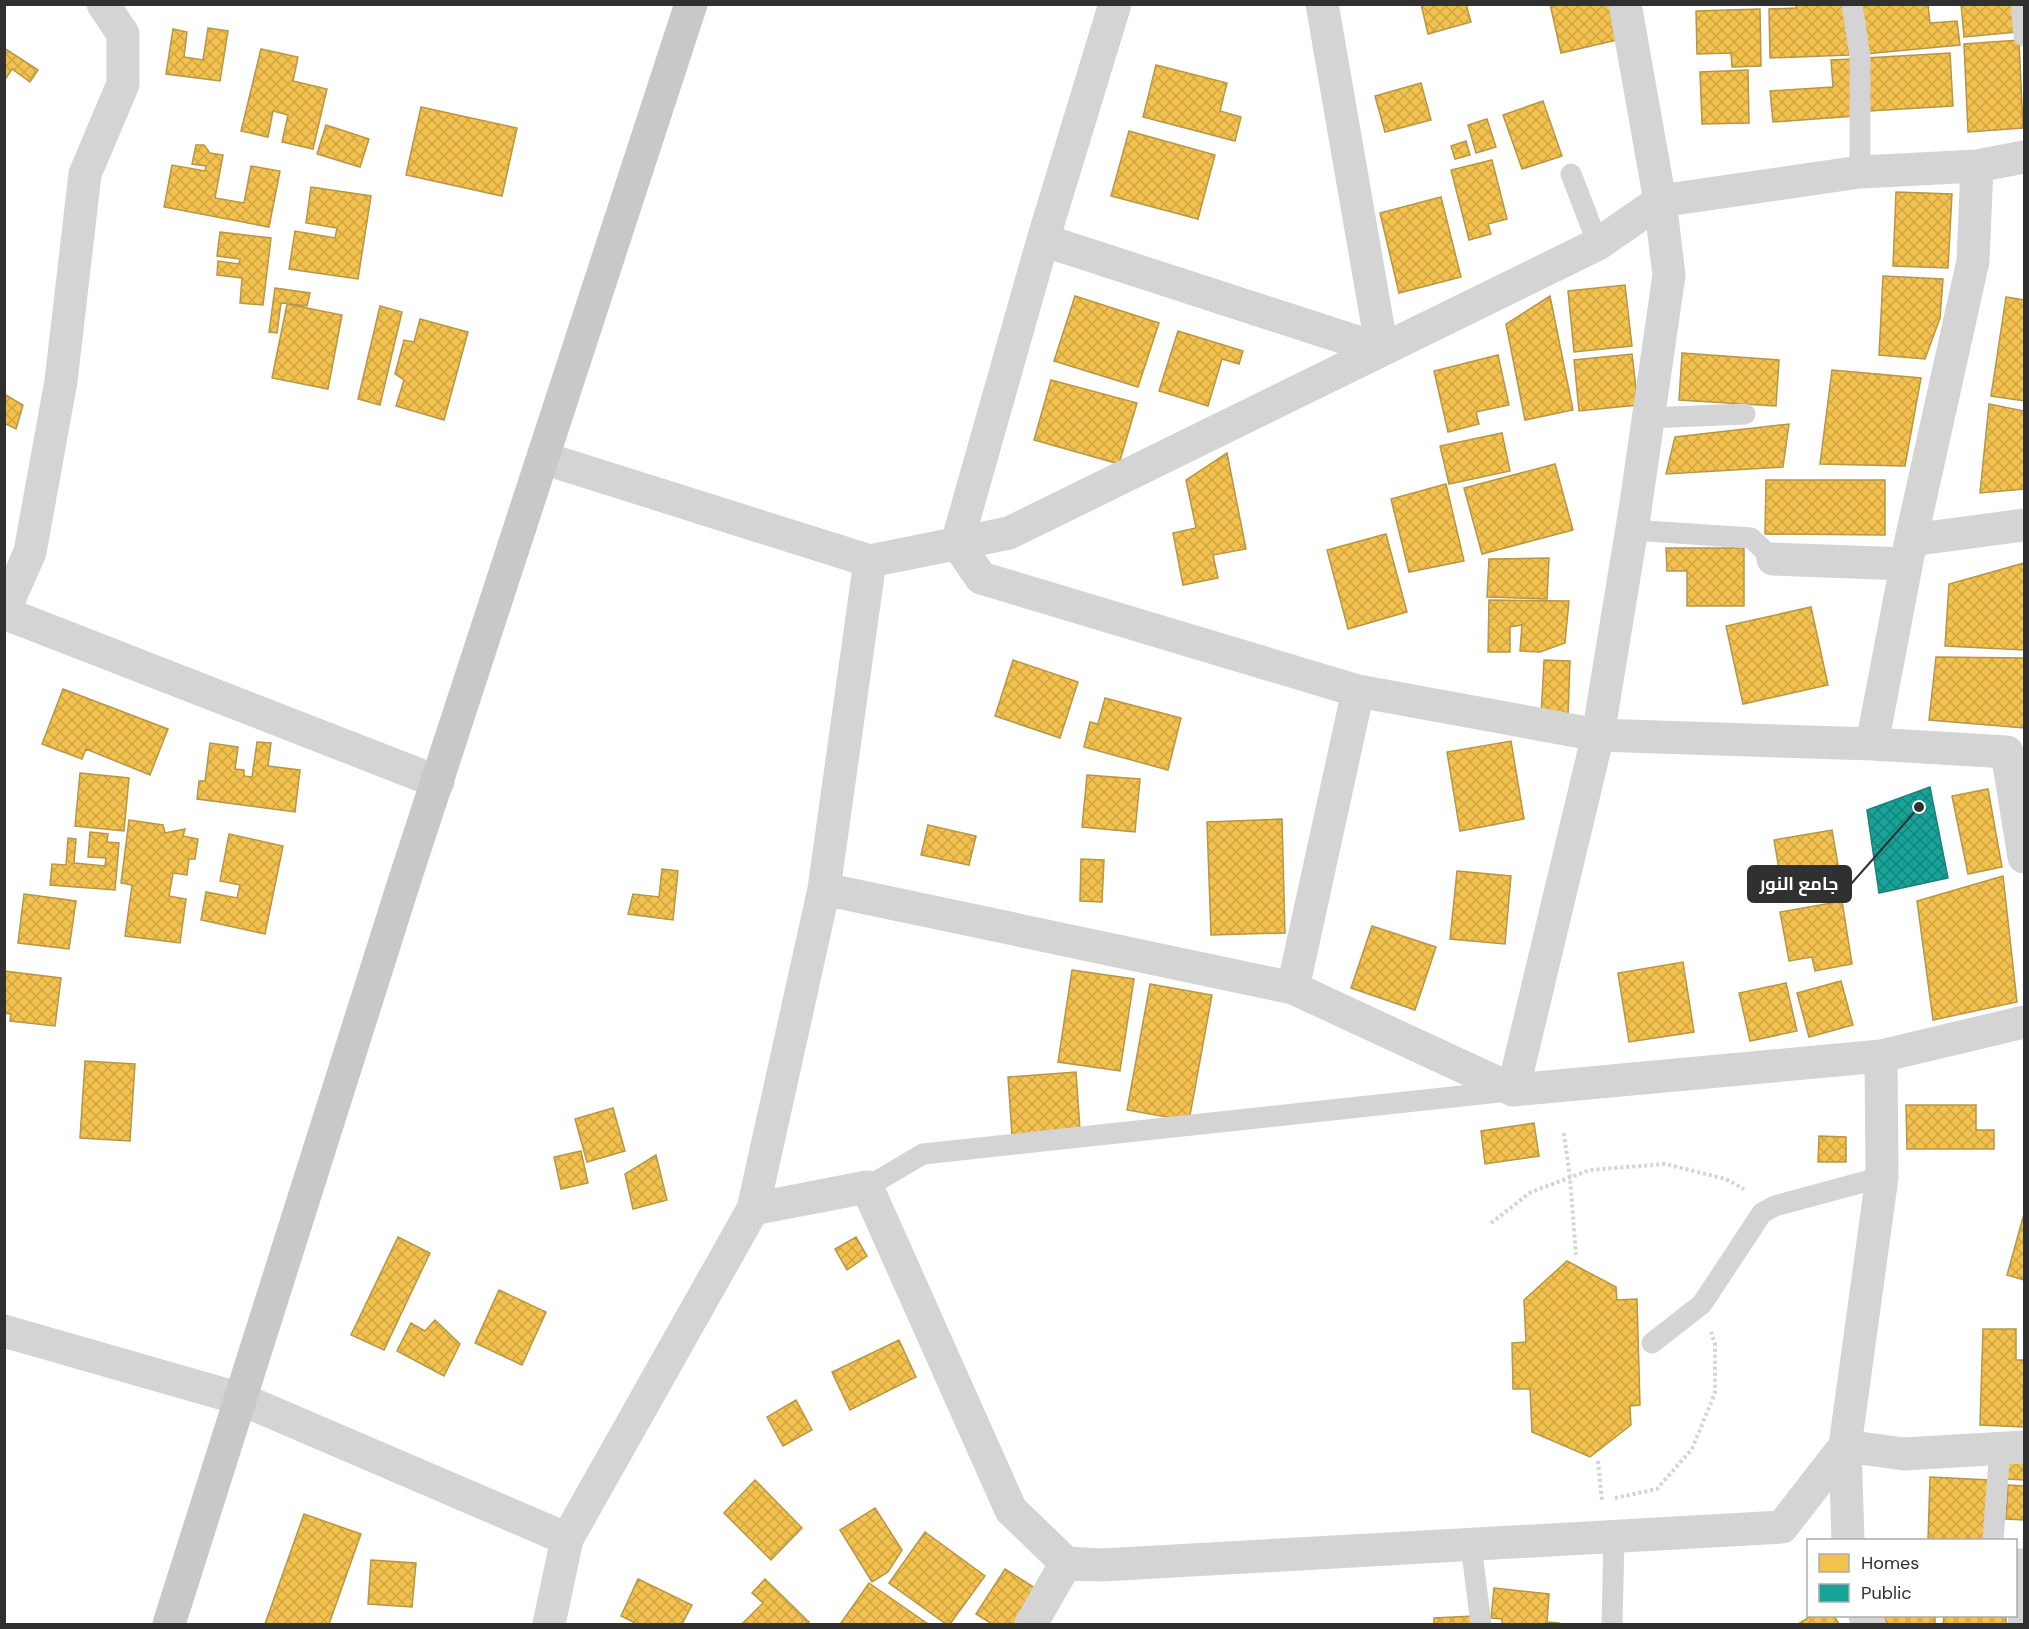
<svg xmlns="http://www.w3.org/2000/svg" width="2029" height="1629" font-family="'DM Sans',Cairo,sans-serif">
  <defs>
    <pattern id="homes-cross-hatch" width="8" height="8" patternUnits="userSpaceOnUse" patternTransform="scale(1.5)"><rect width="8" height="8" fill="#f2c14e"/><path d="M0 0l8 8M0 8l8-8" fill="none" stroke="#d0a644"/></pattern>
    <pattern id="public-cross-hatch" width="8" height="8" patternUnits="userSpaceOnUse" patternTransform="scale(1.5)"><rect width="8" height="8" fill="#17a398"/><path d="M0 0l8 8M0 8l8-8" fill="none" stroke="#15857c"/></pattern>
  </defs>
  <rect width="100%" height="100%" fill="#fff"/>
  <path fill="url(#homes-cross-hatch)" stroke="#b89645" stroke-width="1.5" d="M1421,4h45l5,18 -43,12z
    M1550,4h60l7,36 -56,13z
    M1796,4h51l2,51 -79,3 -1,-49 27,-1z
    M1860,4h68l2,19 27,-2 3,24 -95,9z
    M1961,4h53l3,28 -53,5z
    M1760,9l1,57 -29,1 -1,-14 -34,1 -1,-43z
    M208,28l20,3 -8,50 -54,-7 7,-45 14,3 -3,25 19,3z
    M2019,40l4,88 -55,4 -4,-88z
    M4,48l34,22 -8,12 -18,-13 -8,12z
    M261,49l37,8 -5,24 34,8 -14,60 -31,-7 6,-27 -15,-4 -5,26 -27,-6z
    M1950,53l3,53 -84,5 -3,-53z
    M1851,59l4,57 -82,6 -3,-31 63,-4 -2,-27z
    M1156,65l71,18 -7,28 21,6 -6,24 -92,-24z
    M1748,70l1,53 -47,1 -2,-52z
    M1421,83l10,37 -46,12 -10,-36z
    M1543,101l19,55 -40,13 -19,-54z
    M421,107l96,21 -15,68 -96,-21z
    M1487,119l9,28 -20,6 -8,-28z
    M326,125l43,14 -9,28 -43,-13z
    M1129,131l86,24 -17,64 -87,-23z
    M1466,141l4,14 -15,4 -4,-13z
    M196,145h8l6,8 13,2 -8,43 29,5 7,-37 29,5 -11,56 -105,-20 8,-42 33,6 1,-5 -14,-2z
    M1492,160l15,59 -19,5 3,10 -22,6 -18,-70z
    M311,187l60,9 -13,83 -69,-10 6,-38 40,7 2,-10 -31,-5z
    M1896,192l56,2 -4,74 -55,-2z
    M1441,197l20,80 -62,16 -19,-80z
    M220,232l51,6 -8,67 -23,-2 2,-25 -25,-3 1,-14 21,3 1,-5 -23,-3z
    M1883,276l60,3 -3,39 -15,41 -46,-4z
    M1625,285l7,61 -58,6 -6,-61z
    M275,288l35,5 -3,13 -26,-3 -4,30 -8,-1z
    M1075,296l84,27 -21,64 -84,-26z
    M1550,296l23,114 -48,10 -19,-96z
    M2006,297l18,3v101l-33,-5z
    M287,304l55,11 -14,74 -56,-11z
    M380,306l22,6 -22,93 -22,-6z
    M420,319l48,13 -24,88 -48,-14 8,-26 -9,-6 9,-34 10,2z
    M1178,331l65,20 -4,13 -17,-5 -14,47 -49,-15z
    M1682,353l97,7 -3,46 -97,-6z
    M1632,354l6,51 -59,6 -5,-51z
    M1498,355l11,50 -33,7 3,12 -31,8 -14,-61z
    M1832,370l89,8 -16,88 -85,-2z
    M1051,380l86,23 -18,61 -85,-24z
    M4,394l19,11 -7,24 -12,-6z
    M1989,404l35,7v78l-44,4z
    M1789,424l-6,43 -117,7 9,-37z
    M1502,433l8,38 -61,13 -9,-38z
    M1227,453l19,96 -33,6 5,23 -35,7 -10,-52 23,-5 -10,-48z
    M1555,464l18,66 -91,24 -18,-66z
    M1766,480h119v55l-120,-1z
    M1446,484l18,77 -55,11 -18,-73z
    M1386,534l21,78 -59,17 -21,-79z
    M1666,548h78v58h-57v-35h-20z
    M1549,558l-2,41 -60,-2 2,-38z
    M2024,563v87l-79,-4 4,-62z
    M1489,600l80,1 -4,42 -25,9 -20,-1 2,-26 -12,2v25h-22z
    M1811,607l17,78 -85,19 -17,-78z
    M1936,657l88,1v70l-95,-8z
    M1013,660l65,22 -18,56 -65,-22z
    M1544,660l26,1 -2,57 -27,-1z
    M63,689l105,40 -18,46 -64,-26 -4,10 -40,-15z
    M1105,698l76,20 -13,52 -84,-23 6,-25 8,2z
    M1511,741l13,78 -64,12 -13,-79z
    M257,742l14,1 -3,23 32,4 -5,42 -98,-13 2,-18h6l5,-38 28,4 -3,22 9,1v6l8,1z
    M80,773l49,5 -5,53 -49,-5z
    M1087,775l53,4 -5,53 -53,-5z
    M1988,789l14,78 -34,7 -16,-78z
    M1282,819l3,114 -74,2 -4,-113z
    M129,820l34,5 2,8 20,-4 -2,7 15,3 -3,20h-6l-2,16 -14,-2 -4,23 17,3 -6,44 -55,-7 7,-51 -11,-2z
    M928,825l48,11 -7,29 -48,-10z
    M1832,830l10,58 -58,10 -10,-58z
    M90,832l18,2 -1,8 12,1 -4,47 -65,-5 2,-21 14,1 2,-27 8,1 -2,24 31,3 1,-8 -18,-1z
    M229,834l54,12 -18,88 -64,-14 5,-28 31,6 3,-13 -20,-4z
    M1081,859l23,1 -2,42 -22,-1z
    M662,869l16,2 -5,49 -45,-6 5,-20 26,3z
    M1457,871l54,5 -6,68 -55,-5z
    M2003,876l14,126 -84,18 -16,-119z
    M24,894l52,7 -7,48 -51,-6z
    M1842,901l10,63 -37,7 -3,-14 -23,4 -9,-49z
    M1372,926l64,21 -21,63 -64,-22z
    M1683,962l11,70 -65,10 -11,-69z
    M1072,970l62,9 -14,92 -62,-9z
    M4,971l57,7 -6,48 -45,-5 1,-7 -7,-1z
    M1841,981l12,44 -44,12 -12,-44z
    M1786,983l11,48 -47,10 -11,-48z
    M1150,984l62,11 -23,126 -62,-11z
    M85,1061l50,3 -5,77 -50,-3z
    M1076,1072l4,58 -68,5 -4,-58z
    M1906,1105h70v25h18v19h-87z
    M613,1108l12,43 -38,11 -12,-43z
    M1534,1123l5,33 -54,8 -4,-33z
    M1819,1136l27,1v25h-28z
    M581,1151l7,32 -27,6 -7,-32z
    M656,1155l11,45 -34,9 -8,-35z
    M2024,1214v66l-17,-5z
    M398,1237l32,16 -46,97 -33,-15z
    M856,1237l11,19 -20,14 -12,-21z
    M1567,1261l49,26 1,13 20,-1 3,106 -10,1 1,19 -41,32 -58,-25 -2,-43h-17l-1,-46 14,-1 -2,-42z
    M499,1290l47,22 -24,53 -47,-22z
    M435,1320l25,24 -16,32 -47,-25 14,-28 14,8z
    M1983,1329h33v31h8v30h-1v9h1v28l-44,-2z
    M899,1340l17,37 -66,33 -18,-38z
    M796,1400l16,30 -29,16 -16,-29z
    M2007,1458l17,1v21l-17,-1z
    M1930,1477l59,3 -2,60h-59z
    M755,1480l47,48 -31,32 -47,-47z
    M2008,1485l16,1v34l-18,-1z
    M875,1508l27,42 -14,22 -16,10 -32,-52z
    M304,1514l57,20 -32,90h-64z
    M925,1532l60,44 -35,48h-4l-57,-41z
    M371,1560l45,3 -4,44 -44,-3z
    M1005,1569l33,21 -22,34h-24l-16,-10z
    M638,1579l54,26 -10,19h-45l-16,-8z
    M765,1579l44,43 -2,2h-65l21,-21 -11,-10z
    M869,1583l59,41h-85l-2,-1z
    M1494,1588l55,6 -2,28 12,1v1h-57v-5l-11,-1z
    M1474,1616v8h-40v-6z
    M1811,1616h23l5,8h-41z
    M1880,1616h55v8h-46z
    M1944,1616h62v8h-63z"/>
  <path fill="url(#public-cross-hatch)" stroke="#1e8079" stroke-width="1.5" d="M1930,787l18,91 -69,15 -12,-83z"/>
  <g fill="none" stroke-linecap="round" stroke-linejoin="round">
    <path stroke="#d4d4d4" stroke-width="4" stroke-dasharray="3 3" stroke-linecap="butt" d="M1564,1133l6,45 6,77
      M1491,1223l40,-31 59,-22 75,-6 61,15 18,10
      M1598,1461l4,40
      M1615,1498l42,-9 35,-40 23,-56v-49l-4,-12"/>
    <path stroke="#d4d4d4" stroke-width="21" d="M1852,4l8,53v115
      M2021,4l3,32
      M1571,174l27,70
      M1648,418l97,-4
      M1631,530l120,8 22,21
      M867,1187l56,-33 585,-63
      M1652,1343l50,-39 60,-91 13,-7 107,-29
      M1993,1540l7,-92
      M1471,1545l10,79
      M2016,1559h6l-4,65
      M1612,1624l2,-87"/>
    <path stroke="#d4d4d4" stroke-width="33" d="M1115,4l-72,236 -86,303 24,35 377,113 240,44 274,9
      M1977,166l-4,95 -62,279 113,-15
      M1043,240l339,110 -60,-346
      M543,458l327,103 139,-28 589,-289 62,-43 200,-29 117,-6 47,-9
      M1911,540l-39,204 135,8 17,105
      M1773,559l133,5
      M870,561l-46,328 469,99 220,102 368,-34 143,-34
      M4,611l26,-59 31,-171 24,-207 38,-90v-50l-20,-30
      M4,613l434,169
      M1293,988l65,-297
      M1513,1090l85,-355 37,-225 34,-235 -9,-74 -35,-197
      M753,1209l114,-22 144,323 55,53 36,2 680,-38 63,-81 37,-269 -1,-121
      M4,1331l237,68 326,140 -18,85
      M567,1539l186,-330 71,-320
      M1848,1540l-3,-94 59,8 120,-7
      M1865,1616l4,8
      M1031,1624l35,-61"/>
    <path stroke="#c8c8c8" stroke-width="33" d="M169,1624l236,-745 286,-875"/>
  </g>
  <path fill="none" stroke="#303030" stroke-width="2" d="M1919 807L1851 884"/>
  <circle fill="#303030" stroke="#fff" stroke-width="2" cx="1919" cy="807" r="6"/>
  <rect fill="#303030" stroke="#303030" stroke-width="2" x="1748" y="866" width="103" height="36" rx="6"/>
  <g font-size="18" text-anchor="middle" font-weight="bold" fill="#fff">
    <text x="1799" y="890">جامع النور</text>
  </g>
  <rect width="2029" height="1629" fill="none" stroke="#303030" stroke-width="12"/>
  <rect x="1807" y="1539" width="210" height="78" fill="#ffffff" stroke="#acacac" stroke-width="1.5"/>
  <rect x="1819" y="1554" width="30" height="18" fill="#f2c14e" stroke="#acacac" stroke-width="1.5"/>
  <text x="1861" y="1569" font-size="18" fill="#303030">Homes</text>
  <rect x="1819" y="1584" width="30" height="18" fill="#17a398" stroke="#acacac" stroke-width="1.5"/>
  <text x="1861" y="1599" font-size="18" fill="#303030">Public</text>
</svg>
